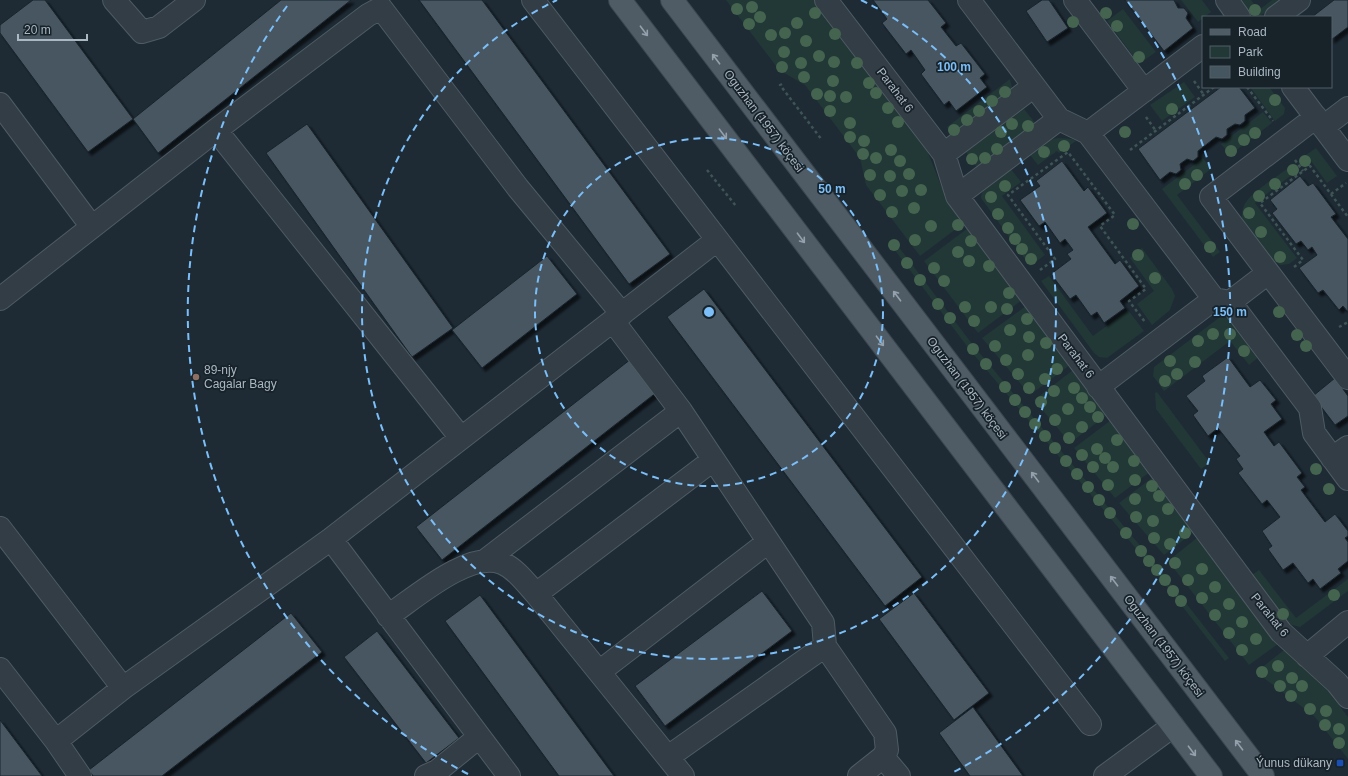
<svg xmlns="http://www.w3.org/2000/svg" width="1348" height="776" font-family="Helvetica,sans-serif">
  <defs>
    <filter id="shadow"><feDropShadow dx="3.5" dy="3.5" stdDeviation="1" flood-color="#0009"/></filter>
  </defs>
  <rect width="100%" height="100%" fill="#1e2b35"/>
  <path fill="#213836" d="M726,0h90l108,143 23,57 17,23 -44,33 -54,-71 -6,-27 -55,-73 -26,-15z
    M1181,0h21l9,12 -13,10z
    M1242,0h9l8,10 13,-10h12l-24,16 -9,-3z
    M1123,9l33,43 -17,12 -32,-43z
    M1010,79l2,9 -3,3 -57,43 -5,-7z
    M1184,82l11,15 -33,24 -12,-16z
    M1250,87h19l16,21 -1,6 -9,7z
    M1024,109l12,15 -59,44 -11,-16z
    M1263,112l9,11 -42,32 -9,-11z
    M1058,138l14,1 4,2 -17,12 -2,-2 -19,14 -8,-10 20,-15z
    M1316,148l21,28 -10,7 -16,-22 -6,4 -5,-6z
    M1203,158l8,11 -34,26 43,57 -7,5 -51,-68z
    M1292,165l5,6 -42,32 42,55 -8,6 -9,1 -7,-5 -31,-40c0,-6 0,-13 4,-18 8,-12 34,-27 46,-37z
    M1011,169l10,13 -19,14 43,59 -15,11 -49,-68c0,-12 21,-22 30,-29z
    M968,228l54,72 -44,33 -54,-72z
    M895,242l78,103 184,221 72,92 -4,3 -72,-92 -184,-220 -78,-104z
    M1142,248l30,41 3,7 -5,14 -18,15 -15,-21 17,-13 -24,-33z
    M1049,276l44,60 35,-26 16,21 -37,27 -8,-1 -5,-4 -53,-72z
    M1026,306l44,59 -40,30 -48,-57z
    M1220,317l12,2 28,37 -11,9 -19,-24 -66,50 -11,-15 1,-9z
    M1073,370l34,45 -37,28 -36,-43z
    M1157,392l53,71 -9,6 -45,-60 -1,-16z
    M1111,420l39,52 -35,26 -41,-50z
    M1153,477l41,55 -30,23 -45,-52z
    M1198,537l80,107 -29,21 -81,-104z
    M1259,570l37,48 52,-39v12l-48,36 -16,-4 -35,-46z
    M1284,650l45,42 19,25v42l-34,-43 -58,-44z"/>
  <path fill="#465661" stroke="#19242c" filter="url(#shadow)" d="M33,0h12l88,119 -45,33 -88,-119v-8z
    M281,0h70l-193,153 -25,-34z
    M419,0h63l188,254 -41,30z
    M873,0h55l18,23 -5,4 15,19 5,-3 24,31 -5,4 7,9 -31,24 -7,-10 -5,4 -23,-31 4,-4 -14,-20 -5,4 -24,-31 5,-4z
    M1042,0h7l19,28 -21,14 -21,-31z
    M1125,0h49l4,8h6l4,5 -2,5 7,10 -29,23z
    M1334,0h14v27l-17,13v-23h-19z
    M1221,87h18l16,21 -10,7v6l-5,4 -5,-1 -8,5v6l-5,4 -6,-2 -18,14v6l-5,4 -6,-2 -7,5 1,6 -5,4 -6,-2 -10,8 -22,-31z
    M307,124l146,204 -41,29 -146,-204z
    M1062,161l22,30 4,-4 19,26 -19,14 27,37 5,-4 19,26 -19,15 5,7 -21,15 -7,-11 -6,4 -15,-21 -6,4 -19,-25 20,-15 -4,-5 6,-4 -8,-11 -5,4 -15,-21 -6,4 -19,-26 20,-14 -4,-5z
    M1300,176l8,10 5,-3 23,31 -5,3 17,22v73l-5,-6 -4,4 -16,-20 -5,3 -19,-25 18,-13 -5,-8 -4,3 -7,-9 -5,3 -24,-31 5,-4 -7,-9z
    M547,256l30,38 -95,74 -30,-38z
    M704,289l218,288 -37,29 -218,-289z
    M1228,357l22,30 10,-7 16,20 -5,4 11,15 -18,13 10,14 5,-4 23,31 -5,4 8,10 -4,3 24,32 10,-8 13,17v5l-3,2 3,4v19l-10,8 3,4 -21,16 -7,-10 -5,4 -15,-20 -10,7 -15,-21 4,-3 -10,-15 18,-14 -13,-17 -5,4 -24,-31 5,-4 -7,-10 4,-3 -22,-28 -10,8 -15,-21 5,-4 -12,-15 19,-15 -3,-5z
    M631,359l26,33 -215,168 -26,-33z
    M1335,378l13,18v20l-13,9 -22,-29z
    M762,591l30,40 -127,95 -30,-40z
    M914,593l75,100 -35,27 -75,-101z
    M480,595l134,181h-55l-114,-155z
    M291,613l31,39 -160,124h-69l-4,-6z
    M377,631l82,107 -33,25 -82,-106z
    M973,707l50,69h-53l-31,-43z
    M0,720l42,56h-42z"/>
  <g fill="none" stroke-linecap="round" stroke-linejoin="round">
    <defs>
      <path id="minor" d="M114,0l28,32 17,-5 35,-27
        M533,0l557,724
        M826,0l118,154 13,42 324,436 56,51 11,14
        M969,0l90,119 29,14 126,166 16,3 80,106 4,25 34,46
        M1075,0l69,91
        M1227,0l12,17
        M1276,17l23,-17
        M1293,87l55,73
        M0,104l92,123
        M1316,117l-105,80 137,181
        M1323,127l25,-19
        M216,130l245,308
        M1088,133l115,-87
        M944,154l90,-68
        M957,196l102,-77
        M0,299l216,-169 152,-115 13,-7 137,180 104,126
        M1230,302l38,-29
        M613,321l68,90 142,212 2,23 60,87 2,17 -4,7 -24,19
        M1098,387l116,-88
        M1332,458l16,-11
        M0,528l123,160
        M331,539l178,237
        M486,560l195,-149
        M536,594l177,-134
        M388,616c27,-18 81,-66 114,-53 14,6 24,20 34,31l147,182
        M1307,656l41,-34
        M0,669l56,72
        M599,672l169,-130
        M668,757l157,-111
        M883,757l16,19
        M80,776l-24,-35 67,-53 208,-149 386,-299
        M426,776l11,-5 42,-34
        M1105,776l68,-50"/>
      <path id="major" d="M620,0l591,776
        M672,0l591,776"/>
    </defs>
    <use href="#minor" stroke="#4f5b64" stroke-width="24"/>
    <use href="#major" stroke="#3b464f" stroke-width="24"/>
    <path stroke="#3f5454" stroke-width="2.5" stroke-dasharray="3 3" stroke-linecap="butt" d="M1194,81l10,14
      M782,84l-2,1 42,55
      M1247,87l26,34
      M1146,117l10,14
      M1130,150l84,-63
      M1295,160l8,11
      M707,170l29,36
      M1331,194l15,-11
      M1294,267l9,-7 -43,-57 50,-37 38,51
      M1040,270l15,-11 -47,-64 60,-43 47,63 -15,11 46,63 -17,12 16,21
      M1339,327l9,-5"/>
    <use href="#minor" stroke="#323d45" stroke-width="22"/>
    <use href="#major" stroke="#4f5c66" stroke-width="22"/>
  </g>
  <g fill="#446450">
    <circle cx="752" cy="7" r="6"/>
    <circle cx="737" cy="9" r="6"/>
    <circle cx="1255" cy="10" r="6"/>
    <circle cx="815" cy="13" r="6"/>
    <circle cx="1106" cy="13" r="6"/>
    <circle cx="760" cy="17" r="6"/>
    <circle cx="1073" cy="22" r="6"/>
    <circle cx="797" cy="23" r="6"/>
    <circle cx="749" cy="24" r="6"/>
    <circle cx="1117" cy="26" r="6"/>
    <circle cx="785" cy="33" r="6"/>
    <circle cx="835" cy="34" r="6"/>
    <circle cx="771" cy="35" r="6"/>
    <circle cx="806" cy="41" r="6"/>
    <circle cx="784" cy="52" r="6"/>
    <circle cx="819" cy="56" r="6"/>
    <circle cx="1139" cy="57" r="6"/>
    <circle cx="834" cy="62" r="6"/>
    <circle cx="801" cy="63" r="6"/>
    <circle cx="857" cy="63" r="6"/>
    <circle cx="782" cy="67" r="6"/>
    <circle cx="804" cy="77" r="6"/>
    <circle cx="833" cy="81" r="6"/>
    <circle cx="869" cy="83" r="6"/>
    <circle cx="1005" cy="92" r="6"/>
    <circle cx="876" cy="93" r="6"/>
    <circle cx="817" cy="94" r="6"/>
    <circle cx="830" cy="96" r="6"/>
    <circle cx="846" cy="97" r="6"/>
    <circle cx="1275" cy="100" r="6"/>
    <circle cx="992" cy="101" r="6"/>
    <circle cx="888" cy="108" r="6"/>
    <circle cx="1172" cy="109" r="6"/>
    <circle cx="830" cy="111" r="6"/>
    <circle cx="979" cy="111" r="6"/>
    <circle cx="967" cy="120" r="6"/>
    <circle cx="898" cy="122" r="6"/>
    <circle cx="850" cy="123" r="6"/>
    <circle cx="1012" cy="124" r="6"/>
    <circle cx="1028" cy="126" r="6"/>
    <circle cx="954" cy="130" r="6"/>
    <circle cx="1001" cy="132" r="6"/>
    <circle cx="1125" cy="132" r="6"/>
    <circle cx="1255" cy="133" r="6"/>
    <circle cx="850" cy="137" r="6"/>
    <circle cx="1244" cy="140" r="6"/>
    <circle cx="864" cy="141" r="6"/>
    <circle cx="1064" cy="146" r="6"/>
    <circle cx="997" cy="149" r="6"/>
    <circle cx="891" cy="150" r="6"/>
    <circle cx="1231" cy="151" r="6"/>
    <circle cx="1044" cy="152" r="6"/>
    <circle cx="863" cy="154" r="6"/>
    <circle cx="876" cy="158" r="6"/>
    <circle cx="985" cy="158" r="6"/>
    <circle cx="972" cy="159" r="6"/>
    <circle cx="900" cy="161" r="6"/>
    <circle cx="1305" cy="161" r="6"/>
    <circle cx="1293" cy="170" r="6"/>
    <circle cx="909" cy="174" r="6"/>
    <circle cx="870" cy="175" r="6"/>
    <circle cx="1197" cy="175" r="6"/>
    <circle cx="890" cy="176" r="6"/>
    <circle cx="1185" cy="184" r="6"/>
    <circle cx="1275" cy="184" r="6"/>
    <circle cx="1005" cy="186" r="6"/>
    <circle cx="921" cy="190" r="6"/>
    <circle cx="902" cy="191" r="6"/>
    <circle cx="880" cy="195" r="6"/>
    <circle cx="1259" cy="196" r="6"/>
    <circle cx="991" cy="197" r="6"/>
    <circle cx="914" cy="208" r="6"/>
    <circle cx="892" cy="212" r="6"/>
    <circle cx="1249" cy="213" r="6"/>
    <circle cx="998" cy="214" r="6"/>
    <circle cx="1133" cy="224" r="6"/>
    <circle cx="958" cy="225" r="6"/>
    <circle cx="931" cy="226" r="6"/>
    <circle cx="1008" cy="228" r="6"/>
    <circle cx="1261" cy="232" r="6"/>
    <circle cx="1015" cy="239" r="6"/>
    <circle cx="915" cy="240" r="6"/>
    <circle cx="971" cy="241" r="6"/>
    <circle cx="894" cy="245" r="6"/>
    <circle cx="1210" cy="247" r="6"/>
    <circle cx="1022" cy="249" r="6"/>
    <circle cx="958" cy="252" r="6"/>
    <circle cx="1138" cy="255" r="6"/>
    <circle cx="1280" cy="257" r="6"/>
    <circle cx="1031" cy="259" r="6"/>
    <circle cx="969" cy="261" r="6"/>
    <circle cx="907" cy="263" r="6"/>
    <circle cx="989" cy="266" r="6"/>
    <circle cx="934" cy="268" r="6"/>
    <circle cx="1155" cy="278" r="6"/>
    <circle cx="920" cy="280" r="6"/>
    <circle cx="944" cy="281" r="6"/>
    <circle cx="1009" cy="293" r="6"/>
    <circle cx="938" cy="304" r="6"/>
    <circle cx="965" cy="307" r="6"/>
    <circle cx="991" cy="307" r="6"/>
    <circle cx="1007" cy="309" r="6"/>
    <circle cx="1279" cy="312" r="6"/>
    <circle cx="950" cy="318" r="6"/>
    <circle cx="1027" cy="319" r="6"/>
    <circle cx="974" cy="321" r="6"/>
    <circle cx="1010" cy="330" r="6"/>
    <circle cx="1213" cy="334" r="6"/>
    <circle cx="1230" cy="334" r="6"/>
    <circle cx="1297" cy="335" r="6"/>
    <circle cx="1029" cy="337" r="6"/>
    <circle cx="1198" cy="341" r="6"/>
    <circle cx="1046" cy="343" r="6"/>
    <circle cx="995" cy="346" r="6"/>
    <circle cx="1306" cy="346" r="6"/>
    <circle cx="973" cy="349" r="6"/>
    <circle cx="1244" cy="351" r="6"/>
    <circle cx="1028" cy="355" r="6"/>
    <circle cx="1006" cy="360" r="6"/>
    <circle cx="1170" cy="361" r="6"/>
    <circle cx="1195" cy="362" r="6"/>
    <circle cx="986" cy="364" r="6"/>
    <circle cx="1057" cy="369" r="6"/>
    <circle cx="1018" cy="374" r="6"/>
    <circle cx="1177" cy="374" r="6"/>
    <circle cx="1045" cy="379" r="6"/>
    <circle cx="1165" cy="381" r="6"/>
    <circle cx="1005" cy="387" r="6"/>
    <circle cx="1029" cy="388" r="6"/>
    <circle cx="1074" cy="388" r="6"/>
    <circle cx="1054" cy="391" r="6"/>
    <circle cx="1082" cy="398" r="6"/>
    <circle cx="1015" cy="400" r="6"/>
    <circle cx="1041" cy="402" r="6"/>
    <circle cx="1090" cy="407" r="6"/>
    <circle cx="1068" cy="409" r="6"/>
    <circle cx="1025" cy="412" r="6"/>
    <circle cx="1098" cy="417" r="6"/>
    <circle cx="1055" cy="420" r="6"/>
    <circle cx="1035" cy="424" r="6"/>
    <circle cx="1082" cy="427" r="6"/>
    <circle cx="1045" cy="436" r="6"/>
    <circle cx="1069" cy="438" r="6"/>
    <circle cx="1117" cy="440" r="6"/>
    <circle cx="1055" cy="448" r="6"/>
    <circle cx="1097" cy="449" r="6"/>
    <circle cx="1082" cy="455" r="6"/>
    <circle cx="1105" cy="458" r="6"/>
    <circle cx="1066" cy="461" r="6"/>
    <circle cx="1134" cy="461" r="6"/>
    <circle cx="1093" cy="467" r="6"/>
    <circle cx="1113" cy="467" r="6"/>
    <circle cx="1316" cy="469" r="6"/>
    <circle cx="1077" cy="474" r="6"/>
    <circle cx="1135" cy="480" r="6"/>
    <circle cx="1108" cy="485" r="6"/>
    <circle cx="1152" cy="486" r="6"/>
    <circle cx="1088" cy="487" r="6"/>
    <circle cx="1329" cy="489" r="6"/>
    <circle cx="1159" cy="496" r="6"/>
    <circle cx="1135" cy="499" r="6"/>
    <circle cx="1099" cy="500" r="6"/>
    <circle cx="1168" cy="509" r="6"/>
    <circle cx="1110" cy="513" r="6"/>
    <circle cx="1136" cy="517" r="6"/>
    <circle cx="1153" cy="521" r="6"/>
    <circle cx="1126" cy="533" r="6"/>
    <circle cx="1185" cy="533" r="6"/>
    <circle cx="1154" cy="538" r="6"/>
    <circle cx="1170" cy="544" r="6"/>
    <circle cx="1141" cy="551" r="6"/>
    <circle cx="1149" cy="561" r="6"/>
    <circle cx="1175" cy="563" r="6"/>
    <circle cx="1202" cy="569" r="6"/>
    <circle cx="1157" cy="570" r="6"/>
    <circle cx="1165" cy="580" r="6"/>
    <circle cx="1188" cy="580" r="6"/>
    <circle cx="1215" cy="587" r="6"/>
    <circle cx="1173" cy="591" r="6"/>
    <circle cx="1334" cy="595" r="6"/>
    <circle cx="1202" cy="598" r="6"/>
    <circle cx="1181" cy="601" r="6"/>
    <circle cx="1229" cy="604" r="6"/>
    <circle cx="1283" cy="614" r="6"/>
    <circle cx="1215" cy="615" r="6"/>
    <circle cx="1242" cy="622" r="6"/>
    <circle cx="1229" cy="633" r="6"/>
    <circle cx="1256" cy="639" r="6"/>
    <circle cx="1242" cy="650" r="6"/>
    <circle cx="1278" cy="666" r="6"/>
    <circle cx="1262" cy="672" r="6"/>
    <circle cx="1292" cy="678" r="6"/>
    <circle cx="1280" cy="686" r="6"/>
    <circle cx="1302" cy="686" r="6"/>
    <circle cx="1291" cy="696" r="6"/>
    <circle cx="1310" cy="709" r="6"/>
    <circle cx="1326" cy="711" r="6"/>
    <circle cx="1325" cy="725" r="6"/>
    <circle cx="1339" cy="729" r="6"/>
    <circle cx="1339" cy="743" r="6"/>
  </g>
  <defs><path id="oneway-shaft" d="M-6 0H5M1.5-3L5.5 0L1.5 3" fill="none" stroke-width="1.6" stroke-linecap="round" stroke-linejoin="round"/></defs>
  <g stroke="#94a1ac">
    <use href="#oneway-shaft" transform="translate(644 31) rotate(53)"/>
    <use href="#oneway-shaft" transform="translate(716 59) rotate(-127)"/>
    <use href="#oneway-shaft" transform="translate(723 134) rotate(53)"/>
    <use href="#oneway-shaft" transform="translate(801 238) rotate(53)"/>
    <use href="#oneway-shaft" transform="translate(897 296) rotate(-127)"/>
    <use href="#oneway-shaft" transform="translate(880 341) rotate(53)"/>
    <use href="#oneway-shaft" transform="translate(1035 477) rotate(-127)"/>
    <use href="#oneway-shaft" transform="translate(1114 581) rotate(-127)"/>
    <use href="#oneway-shaft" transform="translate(1239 745) rotate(-127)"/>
    <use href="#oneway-shaft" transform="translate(1192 751) rotate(53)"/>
  </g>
  <g fill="none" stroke="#7bbef8" stroke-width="2" stroke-dasharray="7 5">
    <circle cx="709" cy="312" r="174"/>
    <path d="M861 0A347 347 0 1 1 557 0"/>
    <path d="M468 774A521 521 0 0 1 290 2M1128 2A521 521 0 0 1 950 774"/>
  </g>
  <circle fill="#8d6e63" stroke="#172229" stroke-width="1.5" cx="196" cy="377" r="4"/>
  <rect fill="#1a4fb4" stroke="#172229" stroke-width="1.5" x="1336" y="759" width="8" height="8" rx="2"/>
  <g text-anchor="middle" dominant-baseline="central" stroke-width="3.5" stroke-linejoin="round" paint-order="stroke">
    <g font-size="12" fill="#abb8c3" stroke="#172229">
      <text transform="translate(895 90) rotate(53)">Parahat 6</text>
      <text transform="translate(764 121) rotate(53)">Oguzhan (1957) köçesi</text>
      <text transform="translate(1076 356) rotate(53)">Parahat 6</text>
      <text transform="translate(967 388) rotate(53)">Oguzhan (1957) köçesi</text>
      <text transform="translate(1270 615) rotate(51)">Parahat 6</text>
      <text transform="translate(1164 646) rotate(53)">Oguzhan (1957) köçesi</text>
    </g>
    <g font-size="12" fill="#abb8c3" stroke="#172229" text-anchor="start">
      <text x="204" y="370">89-njy<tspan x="204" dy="14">Cagalar Bagy</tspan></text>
      <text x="1332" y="763" text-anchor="end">Ýunus dükany</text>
    </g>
  </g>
  <circle cx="709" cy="312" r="6" fill="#7bbef8" stroke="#172229" stroke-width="2"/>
  <g font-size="12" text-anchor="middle" font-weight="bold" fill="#7bbef8" stroke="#172229" stroke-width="3.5" stroke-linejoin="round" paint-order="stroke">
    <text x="954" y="71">100 m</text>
    <text x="832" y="193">50 m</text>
    <text x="1230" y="316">150 m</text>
  </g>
  <rect x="1202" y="16" width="130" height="72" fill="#172229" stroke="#525e67"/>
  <rect x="1210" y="29" width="20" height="6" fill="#4f5c66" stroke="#525e67"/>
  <text x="1238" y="36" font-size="12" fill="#abb8c3">Road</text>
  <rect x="1210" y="46" width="20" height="12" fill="#213836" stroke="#525e67"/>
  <text x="1238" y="56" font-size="12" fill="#abb8c3">Park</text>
  <rect x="1210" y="66" width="20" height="12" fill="#465661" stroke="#525e67"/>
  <text x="1238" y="76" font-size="12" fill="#abb8c3">Building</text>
  <path d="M18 34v6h69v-6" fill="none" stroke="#abb8c3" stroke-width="2"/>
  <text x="24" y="34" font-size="12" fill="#abb8c3" stroke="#172229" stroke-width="3" paint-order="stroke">20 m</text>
</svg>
